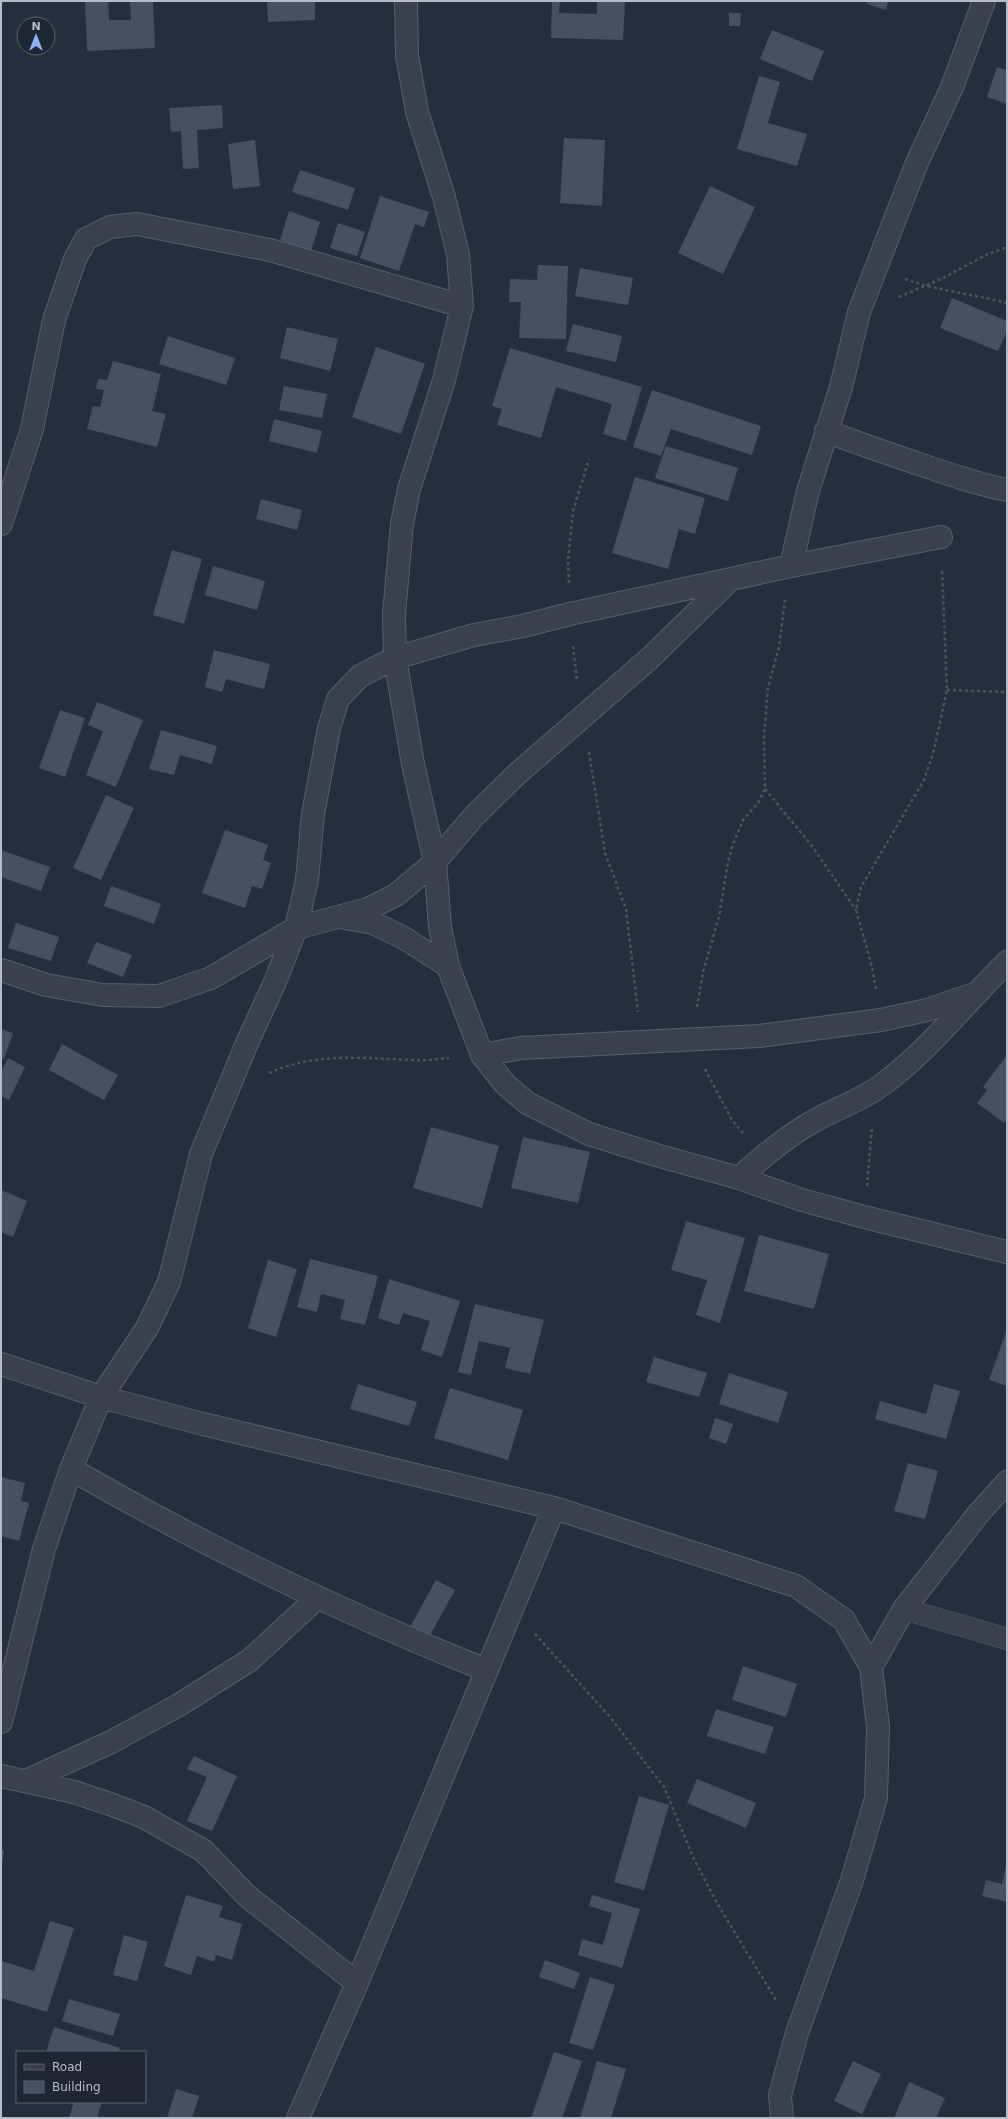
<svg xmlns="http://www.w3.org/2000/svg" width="1008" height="2119" font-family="'DejaVu Sans',sans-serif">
  <rect width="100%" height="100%" fill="#242f3e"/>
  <path fill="#455162" d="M85,1h23l1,19h22l-1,-19h23l2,47 -68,3z
    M267,1h48v19l-47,2z
    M552,1h8l-1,12 38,1v-13h28l-2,39 -72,-2z
    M867,1h21l-2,9 -19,-6z
    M729,13h12l-1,13h-11z
    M772,30l52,21 -12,30 -52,-22z
    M997,67l10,3v34l-20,-7z
    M759,76l21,6 -12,41 39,11 -10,32 -60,-17z
    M222,105l1,23 -26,2 2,38 -16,1 -2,-38 -10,1 -2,-24z
    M564,138l41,2 -3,66 -42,-3z
    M255,140l5,46 -27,3 -5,-45z
    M300,170l55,18 -7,22 -56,-18z
    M710,186l45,21 -32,67 -45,-21z
    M380,196l49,16 -5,15 -9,-3 -16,47 -39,-13z
    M289,211l31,11 -9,29 -31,-11z
    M338,223l27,9 -8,24 -27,-8z
    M538,265l30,1 -2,73 -47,-1 2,-36h-12l1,-23 27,1z
    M580,268l53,10 -5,27 -53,-9z
    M952,298l55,23v10l-9,20 -58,-23z
    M573,324l49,12 -6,26 -50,-11z
    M287,327l51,12 -8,32 -50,-13z
    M168,336l67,22 -9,27 -67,-21z
    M376,347l49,17 -24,70 -49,-17z
    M510,348l132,39 -16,54 -23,-7 9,-30 -56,-17 -15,51 -44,-13 5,-16 -10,-3z
    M113,361l48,13 -9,37 14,3 -9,33 -70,-18 6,-23 7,1 4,-17 -8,-1 2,-10 9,1z
    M284,386l43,8 -5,24 -43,-8z
    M652,390l109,36 -9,29 -81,-26 -10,27 -28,-9z
    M274,419l48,12 -5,22 -48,-12z
    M666,446l72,22 -10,33 -73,-23z
    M635,477l70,21 -10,36 -16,-5 -11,40 -56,-16z
    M261,499l41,11 -5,20 -41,-11z
    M172,550l30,9 -18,65 -31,-9z
    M213,566l52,15 -8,29 -52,-15z
    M214,650l56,14 -6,25 -38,-10 -4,13 -17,-5z
    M97,702l46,18 -27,67 -30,-12 17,-44 -15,-6z
    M60,710l25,8 -20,59 -26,-9z
    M161,730l56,16 -5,18 -32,-9 -6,20 -25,-6z
    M106,795l28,13 -33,72 -28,-12z
    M225,830l43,15 -5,15 8,3 -9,26 -10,-3 -7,22 -43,-15z
    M1,850l49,17 -9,24 -40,-14z
    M111,886l50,18 -7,20 -50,-18z
    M16,923l43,14 -8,24 -43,-13z
    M96,942l36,13 -9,22 -36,-14z
    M1,1029l12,4 -9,26 -3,-1z
    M62,1044l56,31 -14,25 -55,-30z
    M1007,1055v63l-3,5 -27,-20 10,-13 -4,-3z
    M8,1058l17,9 -16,33 -8,-4v-24z
    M431,1127l68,19 -17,62 -69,-20z
    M523,1137l67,15 -12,51 -67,-15z
    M1,1190l26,11 -14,36 -12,-5z
    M686,1221l59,17 -25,85 -24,-8 11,-35 -36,-10z
    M759,1235l70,19 -15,55 -70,-18z
    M310,1259l68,17 -13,49 -25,-6 5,-19 -24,-6 -4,18 -20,-5z
    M268,1260l29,9 -21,68 -28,-9z
    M389,1279l71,22 -18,56 -21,-7 9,-29 -27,-8 -4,12 -21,-7z
    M475,1304l69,16 -14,54 -25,-6 5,-20 -31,-7 -8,34 -13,-3z
    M1007,1329v57l-18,-6z
    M654,1357l53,16 -8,24 -53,-15z
    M729,1373l59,19 -10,31 -59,-19z
    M358,1384l59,18 -8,24 -59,-17z
    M934,1384l26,7 -14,48 -71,-20 5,-18 46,13z
    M450,1388l73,22 -15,50 -74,-22z
    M715,1418l18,6 -7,20 -17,-6z
    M908,1463l30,8 -13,48 -31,-8z
    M1,1477l24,6 -4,18 8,2 -10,38 -18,-5z
    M436,1580l19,10 -26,47 -19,-10z
    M743,1666l54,18 -11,33 -54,-17z
    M716,1709l58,18 -9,27 -58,-18z
    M194,1756l43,20 -25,55 -25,-10 20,-44 -20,-8z
    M697,1779l59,24 -10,25 -59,-25z
    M639,1796l30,9 -25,85 -30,-8z
    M1,1850l3,1 -2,12h-1z
    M1007,1861v41l-25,-6 4,-16 16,4z
    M186,1895l37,11 -4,11 23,7 -10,36 -16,-5 -2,7 -17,-6 -6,19 -27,-9z
    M592,1895l48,14 -18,59 -44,-13 4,-16 21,6 9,-32 -23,-7z
    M50,1921l24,7 -27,84 -46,-14v-37l33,10z
    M124,1935l24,7 -11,39 -24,-6z
    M545,1960l35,13 -6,16 -35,-12z
    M590,1977l25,8 -22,65 -24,-7z
    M69,1999l51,15 -7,22 -51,-15z
    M54,2027l66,21 -2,4h-72z
    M554,2052l28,9 -20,57h-31z
    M597,2061l29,8 -15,49h-31z
    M853,2061l28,13 -19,40 -28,-13z
    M909,2082l36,16 -9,20h-42z
    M176,2089l23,7 -7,22h-25z
    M74,2102h28l-5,16h-28z"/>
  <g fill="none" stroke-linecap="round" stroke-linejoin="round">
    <defs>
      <path id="lane" d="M904,1609l103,30"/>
      <path id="street" d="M406,1l1,54 10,57 27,85 14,57 4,52 -18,74 -35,109 -7,35 -8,90 1,44 18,106 22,98 5,65 8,39 34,89 23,29 22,19 62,31 67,21 83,23 63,22 66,18 139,34
        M826,431c31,12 61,22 93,33 29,10 58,20 88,26
        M1,524l31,-95 22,-109 21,-61 11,-20 24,-12 27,-3 133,26 192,56
        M791,566l17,-75 33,-104 18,-75 57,-147 36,-78 32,-86
        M345,918l28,5 31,15 44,28
        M1,970l45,15 57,10 56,1 52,-18 85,-50 72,-19 28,-14 39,-33 40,-47 42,-41 132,-115 82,-80
        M482,1055l39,-7 238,-12 122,-16 46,-10 47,-16
        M739,1178c23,-21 48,-42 75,-57 21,-12 45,-20 65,-34 49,-35 85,-83 128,-125
        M1,1364l100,33 102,27 351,84 242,78 48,34 27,47 7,60 -2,71 -24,82 -55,153 -17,62 2,23
        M71,1469c133,77 272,144 415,201
        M871,1667l33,-58 75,-96 28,-31
        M1,1722l43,-173 27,-80 30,-72 46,-69 22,-46 32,-128 46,-111 28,-61 21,-54 11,-48 6,-66 16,-86 9,-29 22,-23 35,-18 79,-23 49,-9 47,-12 221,-48 150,-29
        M1,1776l73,16 39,13 31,12 60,34 43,45 110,87
        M26,1781l85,-39 68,-37 71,-45 67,-62
        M298,2118l59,-135 197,-475"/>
    </defs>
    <use href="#lane" stroke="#565f6c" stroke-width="22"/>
    <use href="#street" stroke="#565f6c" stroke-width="24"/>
    <path stroke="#44595c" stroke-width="2.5" stroke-dasharray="3 3" stroke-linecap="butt" d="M905,279c33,12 68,15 102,24
      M899,297l42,-18 47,-25 19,-7
      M569,583l-1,-23 5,-49 16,-52
      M573,646l4,35
      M947,690l60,2
      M589,752l16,101 21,56 12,103
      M765,789l47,57 44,64
      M876,989l-4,-22 -16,-57 5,-23 63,-107 9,-26 14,-64 -5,-121
      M697,1007l6,-35 16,-55 9,-55 5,-18 10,-24 15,-17 7,-14 -1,-53 4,-48 11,-41 6,-47
      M705,1069l27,51 11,13
      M269,1073c48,-21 92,-15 143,-13 12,1 25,-1 37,-2
      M867,1186l5,-59
      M535,1634l75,83 54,70 29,70 25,48 58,95"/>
    <use href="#lane" stroke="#38414e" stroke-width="21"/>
    <use href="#street" stroke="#38414e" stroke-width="22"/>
  </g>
  <rect width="1008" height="2119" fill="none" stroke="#b4bcc9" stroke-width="4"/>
  <rect x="16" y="2051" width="130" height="52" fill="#1d2633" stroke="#59626f"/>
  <rect x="24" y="2064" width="20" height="6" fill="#38414e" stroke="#59626f"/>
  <text x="52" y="2071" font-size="12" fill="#b4bcc9">Road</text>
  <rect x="24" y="2081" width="20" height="12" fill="#455162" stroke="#59626f"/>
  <text x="52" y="2091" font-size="12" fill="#b4bcc9">Building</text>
  <g transform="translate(36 36)"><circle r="19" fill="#1d2633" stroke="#59626f"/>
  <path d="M0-3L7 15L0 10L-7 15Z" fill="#8ab4f8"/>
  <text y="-6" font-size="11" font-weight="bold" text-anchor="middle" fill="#b4bcc9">N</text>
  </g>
</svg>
